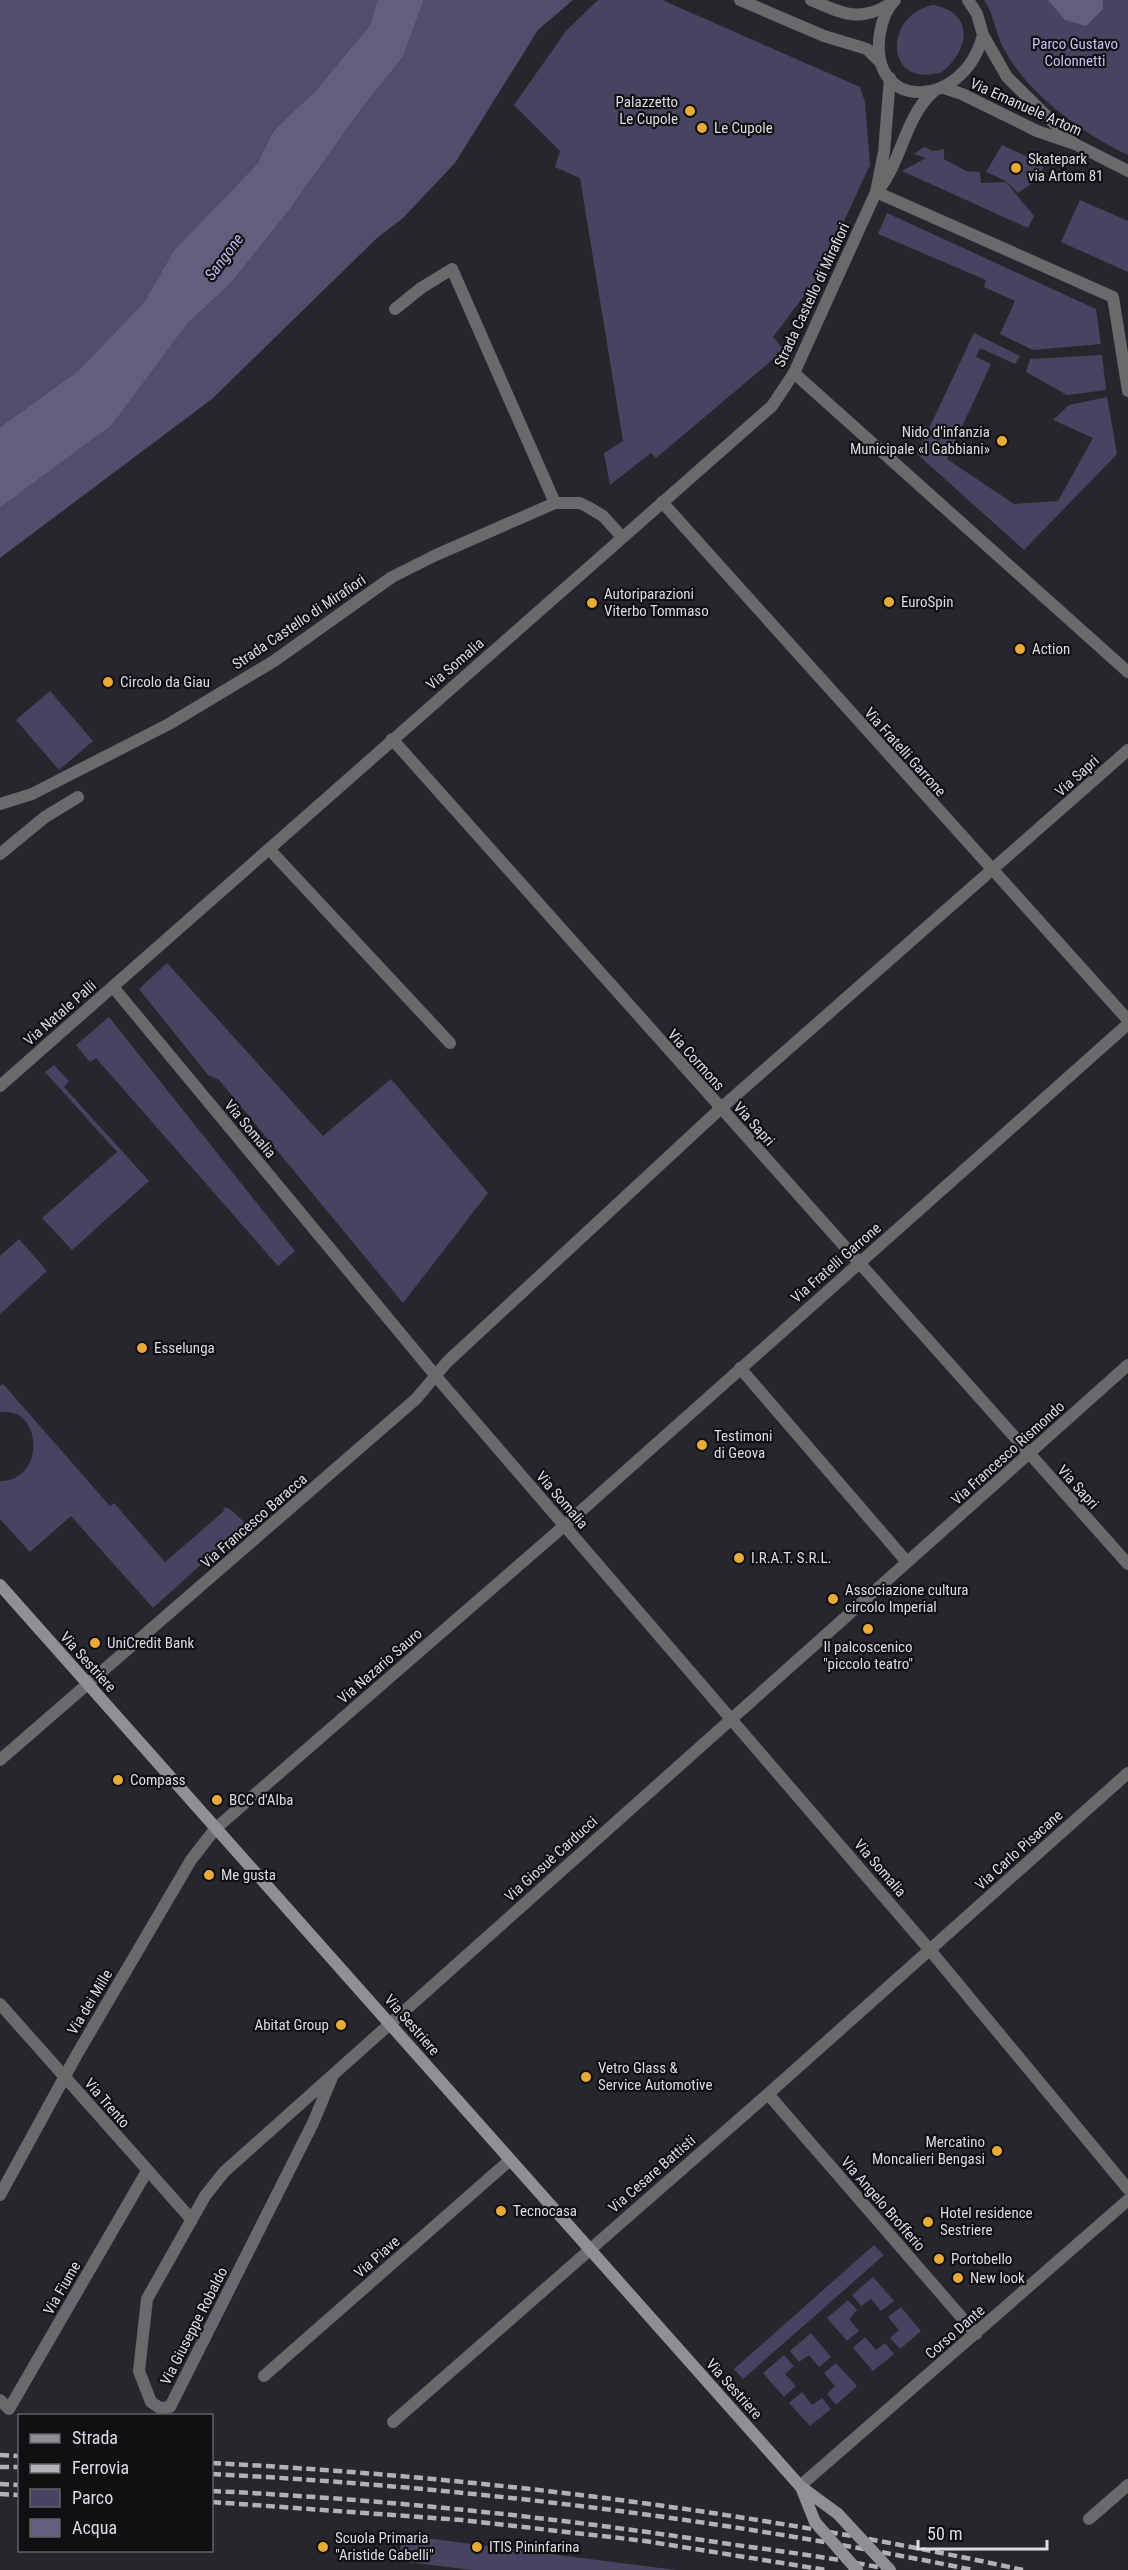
<svg xmlns="http://www.w3.org/2000/svg" width="1128" height="2570" font-family="'Roboto Condensed',sans-serif">
  <rect width="100%" height="100%" fill="#27262d"/>
  <path fill="#474461" d="M598,0h64l198,87 5,15 5,63 -59,127 -8,5 -30,40 11,13 -128,108 -5,-5 -41,32 -6,-32 19,-12 -43,-263 -25,-11 5,-16 -46,-46 52,-74z
    M984,0h144v155c-45,-21 -102,-62 -125,-108 -8,-15 -9,-33 -19,-47z
    M933,5c42,8 37,44 9,67 -58,18 -59,-57 -9,-67z
    M1002,145l41,19 -1,12 -24,17 -12,-12 -20,-9z
    M924,147l9,4 11,-2v10l22,12 14,1 1,11 25,-1 28,34 -6,12 -126,-57 24,-13 -12,-4z
    M1080,200l48,21v51l-67,-30z
    M887,213l209,96 5,35 -68,6 -33,-16 15,-33 -31,-14 2,-7 -108,-46z
    M974,333l46,23 -5,8 -35,-16 -4,9 15,7 -44,95 67,45 44,-3 35,-63 -40,-18 16,-15 38,-8 10,57 -93,96 -107,-96z
    M1102,355l4,35 -39,5 -41,-23 4,-13z
    M50,691l43,50 -34,29 -43,-50z
    M167,963l156,173 68,-57 97,114 -85,110 -184,-223 -11,-5 -69,-86z
    M109,1017l186,234 -17,15 -182,-208 -6,4 -14,-17z
    M54,1065l15,16 -5,6 85,94 -77,69 -30,-32 75,-66 -72,-80z
    M19,1239l28,32 -47,43v-58z
    M3,1384l107,122 4,-3 51,59 58,-50 2,-5 5,2 16,15 -93,84 -82,-92 -41,36 -30,-33v-38c45,1 44,-75 0,-69v-26z
    M874,2245l10,10 -141,124 -9,-10z
    M873,2277l21,24 -13,10 -10,-12 -10,7 -9,-11z
    M848,2300l9,10 -8,9 10,12 -12,10 -20,-23z
    M901,2307l20,24 -21,18 -10,-11 9,-8 -11,-13z
    M811,2333l20,24 -12,10 -10,-12 -10,7 -9,-11z
    M865,2337l11,13 9,-7 9,11 -21,17 -20,-23z
    M784,2355l10,11 -9,8 11,12 -12,11 -21,-24z
    M836,2363l21,23 -21,19 -9,-11 8,-8 -11,-13z
    M802,2392l10,13 10,-7 9,11 -21,17 -21,-23z
    M402,2535l274,35h-204l-73,-9z"/>
  <path fill="#514e6c" d="M0,0h377l-7,25 -54,65 -42,40 -17,34 -83,86 -30,52 -65,68 -79,57z
    M424,0h149l-35,30 -83,133 -52,55 -26,20 -165,161 -212,159v-50l112,-83 76,-102 43,-40 59,-74 72,-101 41,-51z"/>
  <path fill="#615e7e" d="M377,0h47l-21,57 -41,51 -72,101 -59,74 -43,40 -76,102 -112,83v-81l79,-57 65,-68 30,-52 83,-86 17,-34 42,-40 54,-65z
    M1048,0h55v9l-17,17 -21,-6z"/>
  <g fill="none" stroke-linecap="round" stroke-linejoin="round">
    <path stroke="#6a6a6d" stroke-width="12" d="M876,192l237,105 15,94
      M395,309l26,-21 31,-19 103,234
      M794,373l334,299
      M662,502l466,518
      M392,739l736,825
      M0,804l32,-10 137,-70 105,-63 118,-84 44,-22 119,-52h25l8,4 15,9 19,21
      M269,849l181,194
      M0,854l45,-37 33,-20
      M113,987l332,400 484,562 199,240
      M740,1368l167,194
      M0,1760l416,-361 31,-37 273,-253 408,-359
      M0,2004l192,216
      M333,2075l-20,48 -143,284 -10,1 -9,-6 -12,-31 8,-72 58,-103 19,-24 904,-807
      M768,2094l208,240
      M0,2195l76,-139 115,-196 24,-31 349,-303 564,-502
      M264,2376l246,-216
      M0,2400l9,9 138,-238
      M393,2422l375,-328 360,-321
      M800,2486l328,-286
      M1089,2519l39,-34"/>
    <path stroke="#6a6a6d" stroke-width="12" d="M740,0l84,36 43,13 12,12
      M811,0c30,13 48,23 79,4
      M895,0c-9,9 -13,21 -15,33 -13,78 83,79 103,2
      M968,0l9,14 6,21 24,42 65,64
      M944,88l18,6 75,37 38,13 53,27
      M879,189c23,-29 26,-72 54,-97
      M0,1086l772,-680 22,-33 82,-181 8,-40 6,-74"/>
    <path stroke="#908f95" stroke-width="12" d="M0,1585l800,901 38,28
      M801,2487l14,35"/>
    <path stroke="#b2b1b7" stroke-width="4.5" stroke-dasharray="9 4.5" stroke-linecap="butt" d="M0,2455l20,1
      M212,2463c272,14 545,49 811,107
      M0,2467h20
      M212,2474c255,13 511,45 761,96
      M0,2484l20,1
      M212,2491c170,8 341,26 510,52 56,8 114,15 170,27
      M0,2494l20,1
      M212,2502l250,18 183,21 181,29"/>
    <path stroke="#908f95" stroke-width="12" d="M838,2514l52,56
      M815,2522l42,48"/>
  </g>
  <g fill="#e8ab37" stroke="#101013" stroke-width="2">
    <circle cx="690" cy="111" r="6"/>
    <circle cx="702" cy="128" r="6"/>
    <circle cx="1016" cy="168" r="6"/>
    <circle cx="1002" cy="441" r="6"/>
    <circle cx="889" cy="602" r="6"/>
    <circle cx="592" cy="603" r="6"/>
    <circle cx="1020" cy="649" r="6"/>
    <circle cx="108" cy="682" r="6"/>
    <circle cx="142" cy="1348" r="6"/>
    <circle cx="702" cy="1445" r="6"/>
    <circle cx="739" cy="1558" r="6"/>
    <circle cx="833" cy="1599" r="6"/>
    <circle cx="868" cy="1629" r="6"/>
    <circle cx="95" cy="1643" r="6"/>
    <circle cx="118" cy="1780" r="6"/>
    <circle cx="217" cy="1800" r="6"/>
    <circle cx="209" cy="1875" r="6"/>
    <circle cx="341" cy="2025" r="6"/>
    <circle cx="586" cy="2077" r="6"/>
    <circle cx="997" cy="2151" r="6"/>
    <circle cx="501" cy="2211" r="6"/>
    <circle cx="928" cy="2222" r="6"/>
    <circle cx="939" cy="2259" r="6"/>
    <circle cx="958" cy="2278" r="6"/>
    <circle cx="323" cy="2547" r="6"/>
    <circle cx="477" cy="2547" r="6"/>
  </g>
  <g text-anchor="middle" dominant-baseline="central" stroke-width="4.5" stroke-linejoin="round" paint-order="stroke">
    <g font-size="15" fill="#c7c1fa" stroke="#101013">
      <text x="1075" y="44">Parco Gustavo<tspan x="1075" dy="17">Colonnetti</tspan></text>
    </g>
    <g font-size="15" fill="#dddce1" stroke="#101013" text-anchor="start">
      <text x="678" y="102" text-anchor="end">Palazzetto<tspan x="678" dy="17">Le Cupole</tspan></text>
      <text x="714" y="128">Le Cupole</text>
      <text x="1028" y="159">Skatepark<tspan x="1028" dy="17">via Artom 81</tspan></text>
      <text x="990" y="432" text-anchor="end">Nido d'infanzia<tspan x="990" dy="17">Municipale «I Gabbiani»</tspan></text>
      <text x="604" y="594">Autoriparazioni<tspan x="604" dy="17">Viterbo Tommaso</tspan></text>
      <text x="901" y="602">EuroSpin</text>
      <text x="1032" y="649">Action</text>
      <text x="120" y="682">Circolo da Giau</text>
      <text x="154" y="1348">Esselunga</text>
      <text x="714" y="1436">Testimoni<tspan x="714" dy="17">di Geova</tspan></text>
      <text x="751" y="1558">I.R.A.T. S.R.L.</text>
      <text x="845" y="1590">Associazione cultura<tspan x="845" dy="17">circolo Imperial</tspan></text>
      <text x="107" y="1643">UniCredit Bank</text>
      <text x="868" y="1647" text-anchor="middle">Il palcoscenico<tspan x="868" dy="17">"piccolo teatro"</tspan></text>
      <text x="130" y="1780">Compass</text>
      <text x="229" y="1800">BCC d'Alba</text>
      <text x="221" y="1875">Me gusta</text>
      <text x="329" y="2025" text-anchor="end">Abitat Group</text>
      <text x="598" y="2068">Vetro Glass &amp;<tspan x="598" dy="17">Service Automotive</tspan></text>
      <text x="985" y="2142" text-anchor="end">Mercatino<tspan x="985" dy="17">Moncalieri Bengasi</tspan></text>
      <text x="513" y="2211">Tecnocasa</text>
      <text x="940" y="2213">Hotel residence<tspan x="940" dy="17">Sestriere</tspan></text>
      <text x="951" y="2259">Portobello</text>
      <text x="970" y="2278">New look</text>
      <text x="335" y="2538">Scuola Primaria<tspan x="335" dy="17">"Aristide Gabelli"</tspan></text>
      <text x="489" y="2547">ITIS Pininfarina</text>
    </g>
    <g font-size="15" fill="#dddce1" stroke="#101013">
      <text transform="translate(1026 107) rotate(24)">Via Emanuele Artom</text>
      <text transform="translate(812 295) rotate(-65)">Strada Castello di Mirafiori</text>
      <text transform="translate(299 622) rotate(-34)">Strada Castello di Mirafiori</text>
      <text transform="translate(455 664) rotate(-41)">Via Somalia</text>
      <text transform="translate(905 752) rotate(48)">Via Fratelli Garrone</text>
      <text transform="translate(1077 776) rotate(-42)">Via Sapri</text>
      <text transform="translate(60 1013) rotate(-41)">Via Natale Palli</text>
      <text transform="translate(696 1060) rotate(48)">Via Cormons</text>
      <text transform="translate(754 1124) rotate(48)">Via Sapri</text>
      <text transform="translate(250 1129) rotate(50)">Via Somalia</text>
      <text transform="translate(836 1263) rotate(-41)">Via Fratelli Garrone</text>
      <text transform="translate(1008 1453) rotate(-42)">Via Francesco Rismondo</text>
      <text transform="translate(1078 1487) rotate(48)">Via Sapri</text>
      <text transform="translate(562 1500) rotate(49)">Via Somalia</text>
      <text transform="translate(254 1521) rotate(-41)">Via Francesco Baracca</text>
      <text transform="translate(88 1662) rotate(48)">Via Sestriere</text>
      <text transform="translate(380 1666) rotate(-41)">Via Nazario Sauro</text>
      <text transform="translate(1019 1850) rotate(-42)">Via Carlo Pisacane</text>
      <text transform="translate(551 1859) rotate(-42)">Via Giosuè Carducci</text>
      <text transform="translate(880 1868) rotate(49)">Via Somalia</text>
      <text transform="translate(90 2002) rotate(-59)">Via dei Mille</text>
      <text transform="translate(412 2025) rotate(49)">Via Sestriere</text>
      <text transform="translate(107 2103) rotate(49)">Via Trento</text>
      <text transform="translate(652 2174) rotate(-41)">Via Cesare Battisti</text>
      <text transform="translate(883 2204) rotate(49)">Via Angelo Brofferio</text>
      <text transform="translate(377 2257) rotate(-41)">Via Piave</text>
      <text transform="translate(62 2288) rotate(-60)">Via Fiume</text>
      <text transform="translate(194 2326) rotate(-63)">Via Giuseppe Robaldo</text>
      <text transform="translate(955 2332) rotate(-41)">Corso Dante</text>
      <text transform="translate(734 2389) rotate(48)">Via Sestriere</text>
    </g>
    <g font-size="16" font-style="italic" fill="#beb8f1" stroke="#101013">
      <text transform="translate(224 257) rotate(-53)">Sangone</text>
    </g>
  </g>
  <rect x="18" y="2414" width="195" height="138" fill="#101013" stroke="#626265" stroke-width="1.5"/>
  <rect x="30" y="2434" width="30" height="9" fill="#908f95" stroke="#626265" stroke-width="1.5"/>
  <text x="72" y="2444" font-size="18" fill="#dddce1">Strada</text>
  <rect x="30" y="2464" width="30" height="9" fill="#b2b1b7" stroke="#626265" stroke-width="1.5"/>
  <text x="72" y="2474" font-size="18" fill="#dddce1">Ferrovia</text>
  <rect x="30" y="2489" width="30" height="18" fill="#474461" stroke="#626265" stroke-width="1.5"/>
  <text x="72" y="2504" font-size="18" fill="#dddce1">Parco</text>
  <rect x="30" y="2519" width="30" height="18" fill="#615e7e" stroke="#626265" stroke-width="1.5"/>
  <text x="72" y="2534" font-size="18" fill="#dddce1">Acqua</text>
  <path d="M918 2540v9h129v-9" fill="none" stroke="#dddce1" stroke-width="3"/>
  <text x="927" y="2540" font-size="18" fill="#dddce1" stroke="#101013" stroke-width="4.5" paint-order="stroke">50 m</text>
</svg>
